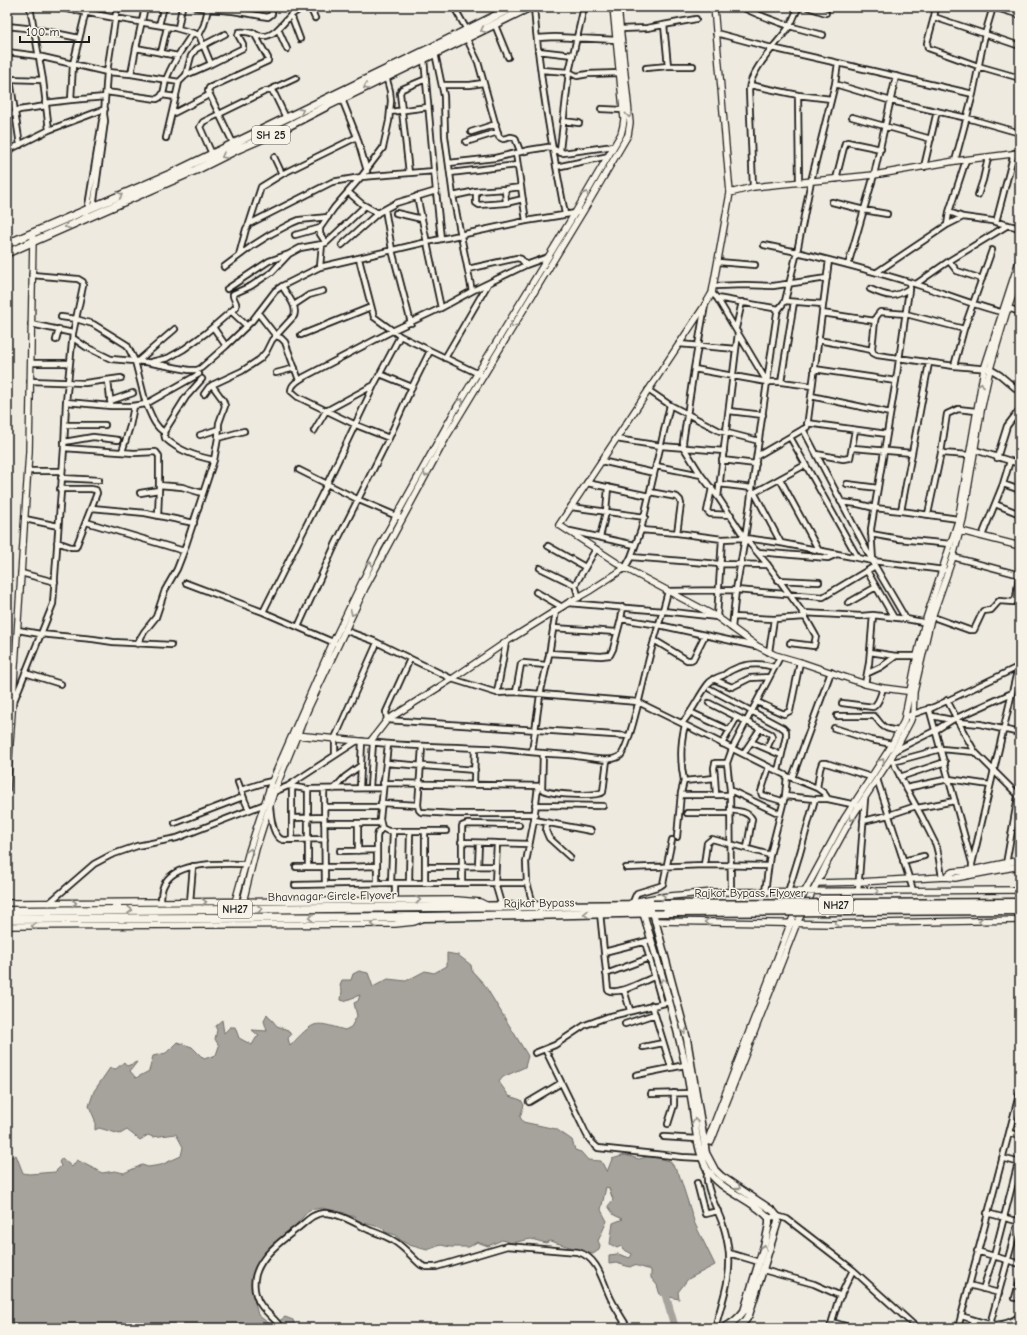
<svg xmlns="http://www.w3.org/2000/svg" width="1027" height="1335" font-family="'Comic Neue',sans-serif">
  <rect width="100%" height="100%" fill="#eeeae0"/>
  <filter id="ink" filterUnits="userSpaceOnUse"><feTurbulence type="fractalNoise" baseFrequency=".025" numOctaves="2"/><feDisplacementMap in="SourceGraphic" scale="8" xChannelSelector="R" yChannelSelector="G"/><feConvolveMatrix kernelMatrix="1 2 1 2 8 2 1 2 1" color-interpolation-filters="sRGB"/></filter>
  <g filter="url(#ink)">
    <path fill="#a6a39d" stroke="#6f6d69" d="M447,953l11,2 13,10 1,6 12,13 44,72 -3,11 -22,10 -4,5 10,14 12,4 3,5 -4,12 3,5 33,7 16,11 3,10 6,2 7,8 13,1 6,11 5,-13 13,-4 14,4 11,-3 20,5 9,13 16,50 20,41 -27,14 -10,13 1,7 -19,-4 -3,-10 -6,-7v-8l-17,-5 -4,2 -14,-4 -7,1v-9l9,-1 12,4 2,-4 -9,-5 -2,-3 -4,2 -7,-4 3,-21 10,-4 -9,-4 -6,-9 5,-6 -4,-12 -3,-1 -5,23 6,11 -9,20 2,4 -1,5 -6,4 -43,-13 -4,2 -15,-4 -20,4 -9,-3 -14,6 -11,-4 -8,5h-19l-9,-2 -14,5 -18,-5 -10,-6 -3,-4 -11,-3 -2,-4 -27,-7 -1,-5h-7l-3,-3 -23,-5 -13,2 -14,16 -24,19 -10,12 -4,10 -6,20 7,28 14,11 13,-9 8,3 2,6 3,-1 2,3h-293v-173l5,2 4,-2 7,18 6,1 26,-2 6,-6 -2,-4 3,-4 10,9 5,-7 25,13 13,-2 9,2 18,-8 6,2 13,-2 20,-9 2,-9 -7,-13 -23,3 -5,-2 -8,5 -13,-10 -7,4 -21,-6 -4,2v-10l-6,-14 5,-15 16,-23 6,1 8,-7 3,4 10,-4 -7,9 6,7 13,-7 4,-15 13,-3 11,-11 15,5 12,12 12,-4 3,-9 -4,-7 2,-9 -2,-4 7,-6 2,13 6,-6h5l4,11 13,7 4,-7 3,-2 -7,-6 15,1 -3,-10 3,-7 10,12 11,4 3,5 -3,3 2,8c7,-7 15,-17 24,-21 9,-3 22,3 31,5l6,-3 6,-11 -3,-13 4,-2 2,-6 -16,6 -3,-1 1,-10 -2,-4 2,-6h9l2,-6 6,-3 9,2 5,14 15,-8 18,2 19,-10 9,2 13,-7z"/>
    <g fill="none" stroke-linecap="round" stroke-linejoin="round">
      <path stroke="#a6a39d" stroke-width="8" d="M663,1286l12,42"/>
      <defs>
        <path id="minor" d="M30,7l13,73 6,50
          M57,7l58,11 60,10 18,5 6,2 12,29 32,-16v-4l-5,-9 1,-3c11,-2 16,4 24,4 11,1 20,-13 27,-20 4,-3 8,-6 13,-9
          M87,7l-14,57 -2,36 34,-3
          M145,7l-9,41 42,8
          M196,7l12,2
          M291,7v8l9,24
          M310,7l5,11
          M454,7l13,23
          M534,7c5,70 18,139 31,207
          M584,7l-15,65 -9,78 3,3 51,-7
          M742,7c15,8 31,13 47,19l1,-2
          M808,7l18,6
          M936,7l-2,10 86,29
          M993,7l27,8
          M934,17l-7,26 1,5 50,18 42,12
          M159,25l5,-18
          M495,25l13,32
          M664,25l4,41
          M7,26l28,3 44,9
          M789,26l34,9
          M178,28l4,-21
          M278,29l9,20
          M620,29l27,-1 49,-9
          M716,33l56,15 66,15 -3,21 -24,97 -14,71c40,10 81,20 121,33 29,9 57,21 87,28
          M199,35l5,-10 4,-16 25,2 35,6 4,-3v-7
          M466,37l12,25 21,75 4,2 8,-2 4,1 5,13
          M537,38l18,-1 62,3
          M538,51l35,4
          M7,52l31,4 69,16 24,2 48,8 -13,56
          M161,53l6,-26
          M435,53l9,43 1,40 8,60 19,95
          M424,59l12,132 5,48
          M838,63l135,31
          M646,68l22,-2h25
          M541,70l28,2 8,4 11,-2 32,-1
          M131,74l5,-26
          M186,75l25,-11
          M7,79l36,1
          M10,79l10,66
          M179,82l7,-7 5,-19 5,-7 29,-15
          M835,84l56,17 76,17 53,15
          M442,85h28l13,-2
          M750,85l48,10 33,4
          M270,90l26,-12
          M106,92l51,7c8,-3 7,-12 9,-19 6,-17 17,-33 27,-47
          M162,95l14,2
          M798,95l1,87
          M342,99l15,38 10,34
          M45,103l26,-3
          M601,109l22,1
          M390,112l38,-5
          M172,114l37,-19
          M7,117l12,-7 27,-4
          M852,117l79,22
          M563,121l16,2
          M471,132l25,-8
          M466,142l32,-10
          M234,145l-26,-54 1,-3 59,-27v-3l-14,-25
          M7,151l42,-21 56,-21
          M516,153l10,68
          M212,154l-12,-27 3,-5 63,-31c5,-1 6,0 9,4l11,23
          M274,157l8,17
          M955,161l18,-67 12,-60 8,-27
          M449,163l46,-5 34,-8 19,-3 4,1 9,5
          M556,167l53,-11
          M924,167l13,-56
          M409,173l-9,-80 2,-4 24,-10
          M450,173l67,-8
          M836,179l9,-36 2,-1 34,7
          M753,187l-4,-97c1,-20 29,-47 40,-63 4,-6 6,-14 10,-20
          M505,189l16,-2
          M476,191v12l3,2 27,-2 17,-4
          M348,192l14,12 16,9
          M978,195l5,-15 5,-22
          M417,196l24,112
          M453,196l23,-5 29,-2 1,14
          M832,202l32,8 23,4
          M93,208l12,-87 -1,-7 3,-42 10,-65
          M385,209l7,41 19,73
          M949,212l17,-52
          M396,213l26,6
          M86,218l16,-97 2,-6
          M996,222l18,-69
          M249,224l12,-37 21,-13 75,-37
          M947,225l2,-13 14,5
          M295,235l25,-7
          M326,243l-6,-9v-6l14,-20 27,-31 22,-29 6,-27 2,-20 -1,-10 -4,-15
          M342,245l36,-32 18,-10 40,-12
          M764,245l33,7 -12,49 -6,8 -2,4 -10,69
          M992,250l-28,79 -58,-15 -26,-2 -4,5 -1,4 -3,27 1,5 4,2 77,11 36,3 10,6 20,17
          M239,255l7,-26 3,-5 83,-42 29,-5 73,-6
          M359,259l15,58 26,19 83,40
          M949,261l8,10 25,8
          M718,262l37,3
          M848,265l26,-90 22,-99
          M224,267l28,-21 19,-12 21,-11 7,-3 29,-3
          M320,267l2,-23
          M468,269l49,-11 4,1 5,6
          M877,272l70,-47 16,-8 29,4 28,7
          M916,284l33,-23 59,-36
          M714,286l31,-1 28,1 54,-8
          M227,289l42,-28 20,-7
          M870,289c18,8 23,10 40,-1
          M712,293l5,5 50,84 -22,156 36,5 92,18 -2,-32 26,-155 13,-91
          M717,298l62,11
          M785,301l38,3
          M794,302l-13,80 31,4
          M294,305l15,-10 14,-4
          M1008,308l12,4
          M232,312l15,14
          M258,313l18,23 5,2 4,4 14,38
          M822,313l53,8
          M61,317l15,2 17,5 34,21 8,16 11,43 -14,2h-21l-3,-25
          M31,324l42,9
          M213,327l13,19
          M736,328l6,-26
          M301,335l70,-28
          M73,338l13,9 25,12 35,3 43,8h8l4,-2 25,-22 26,-25 23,-30 7,-5 38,-19 107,-25 99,-21 56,-9
          M56,340l3,-11
          M818,340l54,10
          M679,344l57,5
          M445,358l43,-74
          M138,361l37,-32
          M151,362l17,-4 16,-9 22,-16 30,-26c2,-5 -4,-8 -3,-13l18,-8 21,-14 17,-18 11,-6 22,-4 4,-1 39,-37
          M31,363h39
          M954,366l10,-37
          M694,369l11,-64
          M814,369l82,12
          M276,373l19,-5
          M199,374l-53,30c5,10 8,22 18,28l22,-35 16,-18
          M30,381l55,2 36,-5
          M781,382h-14l-73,-13 -11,73 1,6 17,27 17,22 27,41 23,27 35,48 13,23 -2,10 -24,-3
          M412,387l18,-36
          M648,390l22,15 50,26 39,10
          M204,394l5,-7 3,-2 30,-14 18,-12 6,-7 6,-12 22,-24c4,-10 -7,-21 -12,-30
          M811,396l79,17
          M110,401l23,-8
          M66,402l45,4
          M729,411l34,4
          M807,423l80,11
          M65,425h40
          M803,429l72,137 31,53 22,4
          M314,431l12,-20 48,-26
          M164,432l1,6c14,13 30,18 49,22
          M200,435l19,-6
          M790,437l68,121
          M218,438l26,-7
          M389,438l-33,-13 -58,-28 -7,-6c0,-7 8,-11 13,-14l88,-46 49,-23 31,-17 54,-26 22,-8
          M616,439l45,7 63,5
          M64,442l29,-5 25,3
          M64,448l70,5 22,-1 3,4v34
          M853,448l59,5 -11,58 57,8
          M972,449l48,15
          M122,452l8,-26 4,-20
          M912,453l17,-90
          M941,453l28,2
          M816,454l27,5 7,-1 5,-28
          M757,456l50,-29 22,-167
          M997,458l10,-32 13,-17
          M722,460l34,4
          M601,461l53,12
          M656,466l45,9
          M299,470l60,30 40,17
          M28,471h34
          M61,478l38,2
          M780,479l39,72
          M587,483l62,13
          M719,484l33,4
          M847,484l31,4
          M1003,484l17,6
          M159,485l23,2 20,6
          M712,488l-5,23 3,3 21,1
          M650,492l27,5 3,3 1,4 -4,29 45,6 23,-1 -9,52 -4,38
          M754,492l27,51
          M140,493l19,-3 -1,26
          M752,494l53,-29
          M718,497l20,-164
          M841,502l17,2 17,4 26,3
          M995,504l25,10
          M571,507l74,10
          M92,508l53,5 49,10
          M928,514l13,-61 6,-39 11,-5 18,2
          M25,519l33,7
          M86,522l98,29
          M641,530l36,3
          M570,531l65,14
          M871,534l28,5 52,5
          M982,536l21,-52 7,-23
          M600,537l6,-25 2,-25
          M57,542l14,5h5l21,-54 -1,-3 -5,-1h-31
          M548,546l37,21
          M758,552l70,6 9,-4
          M631,557l89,7 48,1
          M953,557l67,18
          M873,561l71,9
          M540,568l35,17 4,13
          M625,568l6,-11 10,-27 29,-125
          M867,571l26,45
          M21,573l34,9
          M778,580l41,2
          M186,583l77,29 72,31
          M575,585l21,-36
          M536,592l26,15
          M1016,598l3,-23
          M568,603l95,8 54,6 5,-78
          M848,603l28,-16
          M263,612l61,-122 50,-105 26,-49
          M803,613l58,3 12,-1 33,4
          M733,617l41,2 31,-2
          M933,617l36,13h5l9,-19 8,-1 8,-9 14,1 3,-4 4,1
          M621,619l38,6 96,21
          M298,627l38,-84 53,-105 23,-51 -32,-13
          M553,628l64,4
          M18,630l22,4 53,5 20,3 58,3
          M344,630l30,11 78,38 45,14 19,-1 122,10 47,23 102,51 30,12 7,5 4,6
          M654,640l33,20h4l2,-1 12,-24
          M137,644l7,-12 12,-15 9,-27 12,-21 7,-18 30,-91 4,-22 1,-15 6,-17 -2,-6 -11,-15
          M769,652l5,-33
          M870,652l26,4h21
          M549,653l52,3 9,-1 3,-6 8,-30 2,-12
          M410,659l-24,53 1,8 242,16
          M25,673l36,11
          M868,673l13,-6 15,-11
          M713,679l19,8 18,-9 19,-1
          M865,684l4,-21 4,-48
          M710,689l73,39 3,3v5l-8,35
          M516,692l5,-28 2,-1 23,2
          M497,693l9,-51
          M947,700l16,31 12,21 45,45
          M14,701l39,-97 11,-156 2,-46 7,-69 10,-47v-4l-5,-3 -46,-4
          M757,702l27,12 6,-3 10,-49
          M709,703l62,31 1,3 -5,11
          M842,703l31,4c6,-3 8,-13 10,-19
          M929,708l43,155
          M692,713l37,17
          M837,716h37c4,3 5,7 9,10 4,4 12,4 17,5
          M932,716l20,4
          M905,717l29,-10 86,-41
          M958,722l22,2 40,9
          M682,723c11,-12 16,-26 26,-39 4,-5 10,-7 16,-9 3,-2 5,-4 8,-5 14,-7 28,-7 42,-3
          M685,725c-5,19 -5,36 -1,56l31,-3 1,17
          M834,728l37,12 21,4
          M370,742c37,5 74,4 112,6 29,1 58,6 87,7 14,1 39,9 51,1 10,-8 25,-84 30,-101 6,-22 13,-43 18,-64l68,-1 87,7 52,-31
          M751,742l30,13
          M388,744l-8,75 2,9 6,3h58
          M722,744l15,-27
          M422,747l-4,58 1,5 2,2 33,2h80
          M896,750l40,-20 16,-10 60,-27
          M532,752l8,-57 9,-40 7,-44
          M543,753l-1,36c6,6 53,8 61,3l4,-32
          M335,754v-16l42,-95
          M743,754l17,-25
          M891,758l14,28 17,31 14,28 2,8 4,24
          M893,762l48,-13 34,3
          M386,763l89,7
          M769,767l-8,25 1,3 20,6
          M900,777l45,-15
          M715,778l-1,-10 1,-5h12
          M792,778l39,-106
          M877,779l36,111
          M238,782l7,19 4,9
          M383,783l158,3
          M474,784l1,-36
          M288,786l20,3 75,-1
          M360,788l2,-47
          M370,788l3,-46
          M817,788l3,-19 2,-6h4l45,14
          M906,788l43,-9 41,6
          M324,789l1,95
          M334,789l11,-12 15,-11
          M241,790l22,-7 9,-2
          M730,790l1,102
          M274,792l14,-6 69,-45
          M681,795h49
          M785,796l30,3h13l28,6
          M381,803l37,2
          M535,805l68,1
          M270,807c1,9 2,30 13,33l42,-1
          M324,807h57
          M917,808l38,-7
          M730,810c7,1 18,1 22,9l-5,29
          M687,813h43
          M780,814l-50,-24 -3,-27 5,-14 48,-92
          M292,818l32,-1
          M534,820l57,11
          M863,821l26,-6 27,-9
          M175,823l68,-26
          M324,823h55
          M358,823v28
          M547,823l-1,8 3,7 21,19
          M677,837l4,-44 3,-12
          M292,840v-52
          M461,842l68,2
          M497,843l-2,40 7,24
          M340,851l36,-1
          M903,861l21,-5
          M1006,864l14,-79
          M704,865l3,-22 5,-4 58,16
          M478,866l1,-23
          M296,867h51l29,-1
          M308,867v-78
          M425,867l70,-1
          M626,868l78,-3 64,1
          M972,872v-8l46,-197
          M425,882v-51
          M462,882v-56l5,-2 52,1
          M377,883v-46l1,-4 4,-5
          M391,883l2,-52
          M395,883v17
          M409,883l1,-52
          M295,885l96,-2h136
          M858,891l7,-92
          M765,892l5,-37 15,-59 2,-20
          M788,892l12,-39 15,-54
          M161,902c0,-5 0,-10 2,-15 10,-27 59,-23 83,-23
          M190,902l3,-36
          M633,902l2,-5 2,-4 23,-7 3,-2 9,-44
          M49,903l45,-39 17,-9 26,-9 40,-8 88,-34
          M534,907l-7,-24 -1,-21 8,-42 4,-34
          M600,913l8,77c10,6 35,-9 46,-13
          M645,942l17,61
          M604,952l43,-11
          M606,974l43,-16
          M624,990l6,20
          M652,1005l19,62
          M625,1024l30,-10
          M643,1047l20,-4
          M545,1049l38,78c4,9 7,15 15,21l84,9 20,1
          M535,1053l20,-8 30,-20 22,-8 62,-15
          M636,1075l49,-10
          M651,1094l39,-1
          M529,1102l32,-19
          M668,1124l6,-19v-12
          M1009,1133l11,2
          M664,1137l33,2
          M1002,1158l18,5
          M708,1170c-6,14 12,43 16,58 2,6 3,12 4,18 5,30 -6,55 -13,82
          M697,1183l8,31 13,-3
          M987,1213l33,9
          M769,1218l8,-2 10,3 66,51 64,58
          M977,1251l43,13
          M729,1253l30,9
          M763,1270l51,14 27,12
          M969,1285l30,8
          M983,1289l11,-33 24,-93
          M1015,1298l5,-18
          M961,1316c22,6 38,16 59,0
          M832,1322l20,6
          M281,1328c-7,-12 -21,-18 -25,-33 -9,-30 22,-52 42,-67 8,-6 15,-15 26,-15 15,0 31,10 45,17 8,3 17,6 25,11 10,6 18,16 27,24l5,2h10l71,-21 71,6c21,6 24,29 33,47 5,10 11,19 17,29
          M830,1328l8,-27 15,-31
          M958,1328l62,-237
          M971,1328l2,-8
          M989,1328l31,-113"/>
        <path id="tertiary" d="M714,7l16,186 -18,100 -7,12 -146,220 66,43 92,49 40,29 18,9 28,8 62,21 18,4 31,4
          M730,193l23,-6 121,-12 81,-14 65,-8
          M957,530l63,16
          M295,735l75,7 17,-22 65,-41 57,-39 59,-37 23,-13 34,-22
          M7,789l22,-337 4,-214
          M945,877l7,-5 20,-2 48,-10
          M817,883l42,-1 86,-5 10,1 65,-12
          M235,902l14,-51 23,-70 61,-139 45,-93 79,-142 118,-194 46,-79 2,-8 1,-7 -11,-112
          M243,902l13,-53 18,-57 34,-83 57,-121 82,-152 143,-236 38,-65 2,-12 -12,-116
          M7,903l450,-3 23,2 6,3
          M631,903l7,-2 22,-4 53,-5 307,-2
          M655,921l176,3 189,-4
          M7,926l388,-2 19,-2 8,-3
          M711,1142l86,-219 31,-62 24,-44 39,-59 19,-36 3,-8 1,-22 16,-69 23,-66 10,-38 18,-108 9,-42 16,-55 14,-39
          M705,1147l86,-225 14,-31 39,-72 46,-71 14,-27 13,-65 8,-34 33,-101 26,-152 36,-111"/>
        <path id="secondary" d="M643,912c15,52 32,103 43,156 3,14 5,28 7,42 3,19 4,41 14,59 14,23 44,29 62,49v6l-3,15 -22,72c-6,8 -12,13 -21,17
          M653,912l34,127 19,114 9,17 6,6 52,35 4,5 1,5 -29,94 -3,5 -9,8"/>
        <path id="primary" d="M7,244l168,-72 258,-125 80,-40
          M7,253l189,-83 40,-20 39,-17 54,-28 201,-98"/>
        <path id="trunk" d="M7,911l646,-6
          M7,919l419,-2 241,-5"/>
      </defs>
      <use href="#minor" stroke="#1c1c1c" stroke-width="8"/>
      <use href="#tertiary" stroke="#1c1c1c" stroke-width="8"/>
      <use href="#secondary" stroke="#1c1c1c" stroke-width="9"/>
      <use href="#primary" stroke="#1c1c1c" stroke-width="10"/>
      <use href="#trunk" stroke="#1c1c1c" stroke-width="11"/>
      <use href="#minor" stroke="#f7f3e8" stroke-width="4.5"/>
      <use href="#tertiary" stroke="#f7f3e8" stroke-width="5.5"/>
      <use href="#secondary" stroke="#f7f3e8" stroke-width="6"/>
      <use href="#primary" stroke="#f7f3e8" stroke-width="7"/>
      <use href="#trunk" stroke="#f7f3e8" stroke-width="8"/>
      <defs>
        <path id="trunk-bridge" d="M653,905l367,-2
          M667,912l353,-2"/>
      </defs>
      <use href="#trunk-bridge" stroke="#1c1c1c" stroke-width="11" stroke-linecap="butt"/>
      <use href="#trunk-bridge" stroke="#f7f3e8" stroke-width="8"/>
    </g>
    <defs><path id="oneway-chevron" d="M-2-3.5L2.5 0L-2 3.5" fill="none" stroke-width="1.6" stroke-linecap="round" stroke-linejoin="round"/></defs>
    <g stroke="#94928c">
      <use href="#oneway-chevron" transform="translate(483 30) rotate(155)"/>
      <use href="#oneway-chevron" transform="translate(366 87) rotate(153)"/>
      <use href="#oneway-chevron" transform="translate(301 111) rotate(-26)"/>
      <use href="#oneway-chevron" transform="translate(629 115) rotate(84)"/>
      <use href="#oneway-chevron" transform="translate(224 156) rotate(152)"/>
      <use href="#oneway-chevron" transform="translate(586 194) rotate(-60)"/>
      <use href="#oneway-chevron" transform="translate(120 195) rotate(-23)"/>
      <use href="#oneway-chevron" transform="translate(67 226) rotate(157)"/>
      <use href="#oneway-chevron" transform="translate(513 325) rotate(121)"/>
      <use href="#oneway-chevron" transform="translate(981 385) rotate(-80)"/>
      <use href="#oneway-chevron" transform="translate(461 401) rotate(-58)"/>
      <use href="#oneway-chevron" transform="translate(426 474) rotate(119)"/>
      <use href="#oneway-chevron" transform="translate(370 564) rotate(-64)"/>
      <use href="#oneway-chevron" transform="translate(353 613) rotate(115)"/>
      <use href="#oneway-chevron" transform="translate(882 761) rotate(-56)"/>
      <use href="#oneway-chevron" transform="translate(852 818) rotate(120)"/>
      <use href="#oneway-chevron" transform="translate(250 851) rotate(-73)"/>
      <use href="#oneway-chevron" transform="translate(876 891) rotate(-1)"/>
      <use href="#oneway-chevron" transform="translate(663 897) rotate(-6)"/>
      <use href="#oneway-chevron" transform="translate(418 900) rotate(-1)"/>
      <use href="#oneway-chevron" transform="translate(204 902)"/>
      <use href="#oneway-chevron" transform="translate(74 903)"/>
      <use href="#oneway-chevron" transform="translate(260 909)"/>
      <use href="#oneway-chevron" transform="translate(130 910)"/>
      <use href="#oneway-chevron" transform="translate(586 914) rotate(179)"/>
      <use href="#oneway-chevron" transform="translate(311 918) rotate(180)"/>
      <use href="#oneway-chevron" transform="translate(981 921) rotate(179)"/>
      <use href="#oneway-chevron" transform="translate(707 922) rotate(-177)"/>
      <use href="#oneway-chevron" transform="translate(837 923) rotate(179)"/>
      <use href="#oneway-chevron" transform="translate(374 924) rotate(180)"/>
      <use href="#oneway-chevron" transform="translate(34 926) rotate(180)"/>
      <use href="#oneway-chevron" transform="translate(663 981) rotate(-106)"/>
      <use href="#oneway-chevron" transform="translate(684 1031) rotate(75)"/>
      <use href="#oneway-chevron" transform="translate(695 1121) rotate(-98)"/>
      <use href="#oneway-chevron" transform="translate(738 1187) rotate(34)"/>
      <use href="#oneway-chevron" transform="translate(764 1247) rotate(-74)"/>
    </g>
  </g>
  <g text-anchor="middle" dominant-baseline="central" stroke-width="3" stroke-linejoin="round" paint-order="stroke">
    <g fill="#f7f3e8" stroke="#5e5c59" stroke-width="1">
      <rect x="252" y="126" width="38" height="18" rx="3"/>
      <rect x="819" y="896" width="34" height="18" rx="3"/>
      <rect x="218" y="900" width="34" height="18" rx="3"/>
    </g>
    <g font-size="11" font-weight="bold" fill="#1c1c1c">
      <text x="271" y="135">SH 25</text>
      <text x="836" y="905">NH27</text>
      <text x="235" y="909">NH27</text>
    </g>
    <g font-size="12" fill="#1c1c1c" stroke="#f7f3e8">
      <text x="750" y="893">Rajkot Bypass Flyover</text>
      <text transform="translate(332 896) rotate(-1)">Bhavnagar Circle Flyover</text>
      <text transform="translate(539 903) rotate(-1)">Rajkot Bypass</text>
    </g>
  </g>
  <rect width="1027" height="1335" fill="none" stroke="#f7f3e8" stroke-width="24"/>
  <rect x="12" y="12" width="1003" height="1311" fill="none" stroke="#1c1c1c" stroke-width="1.5" filter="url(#ink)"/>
  <path d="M20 36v6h69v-6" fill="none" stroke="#1c1c1c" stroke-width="2"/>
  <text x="26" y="36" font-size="12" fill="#1c1c1c" stroke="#f7f3e8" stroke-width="3" paint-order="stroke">100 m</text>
</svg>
